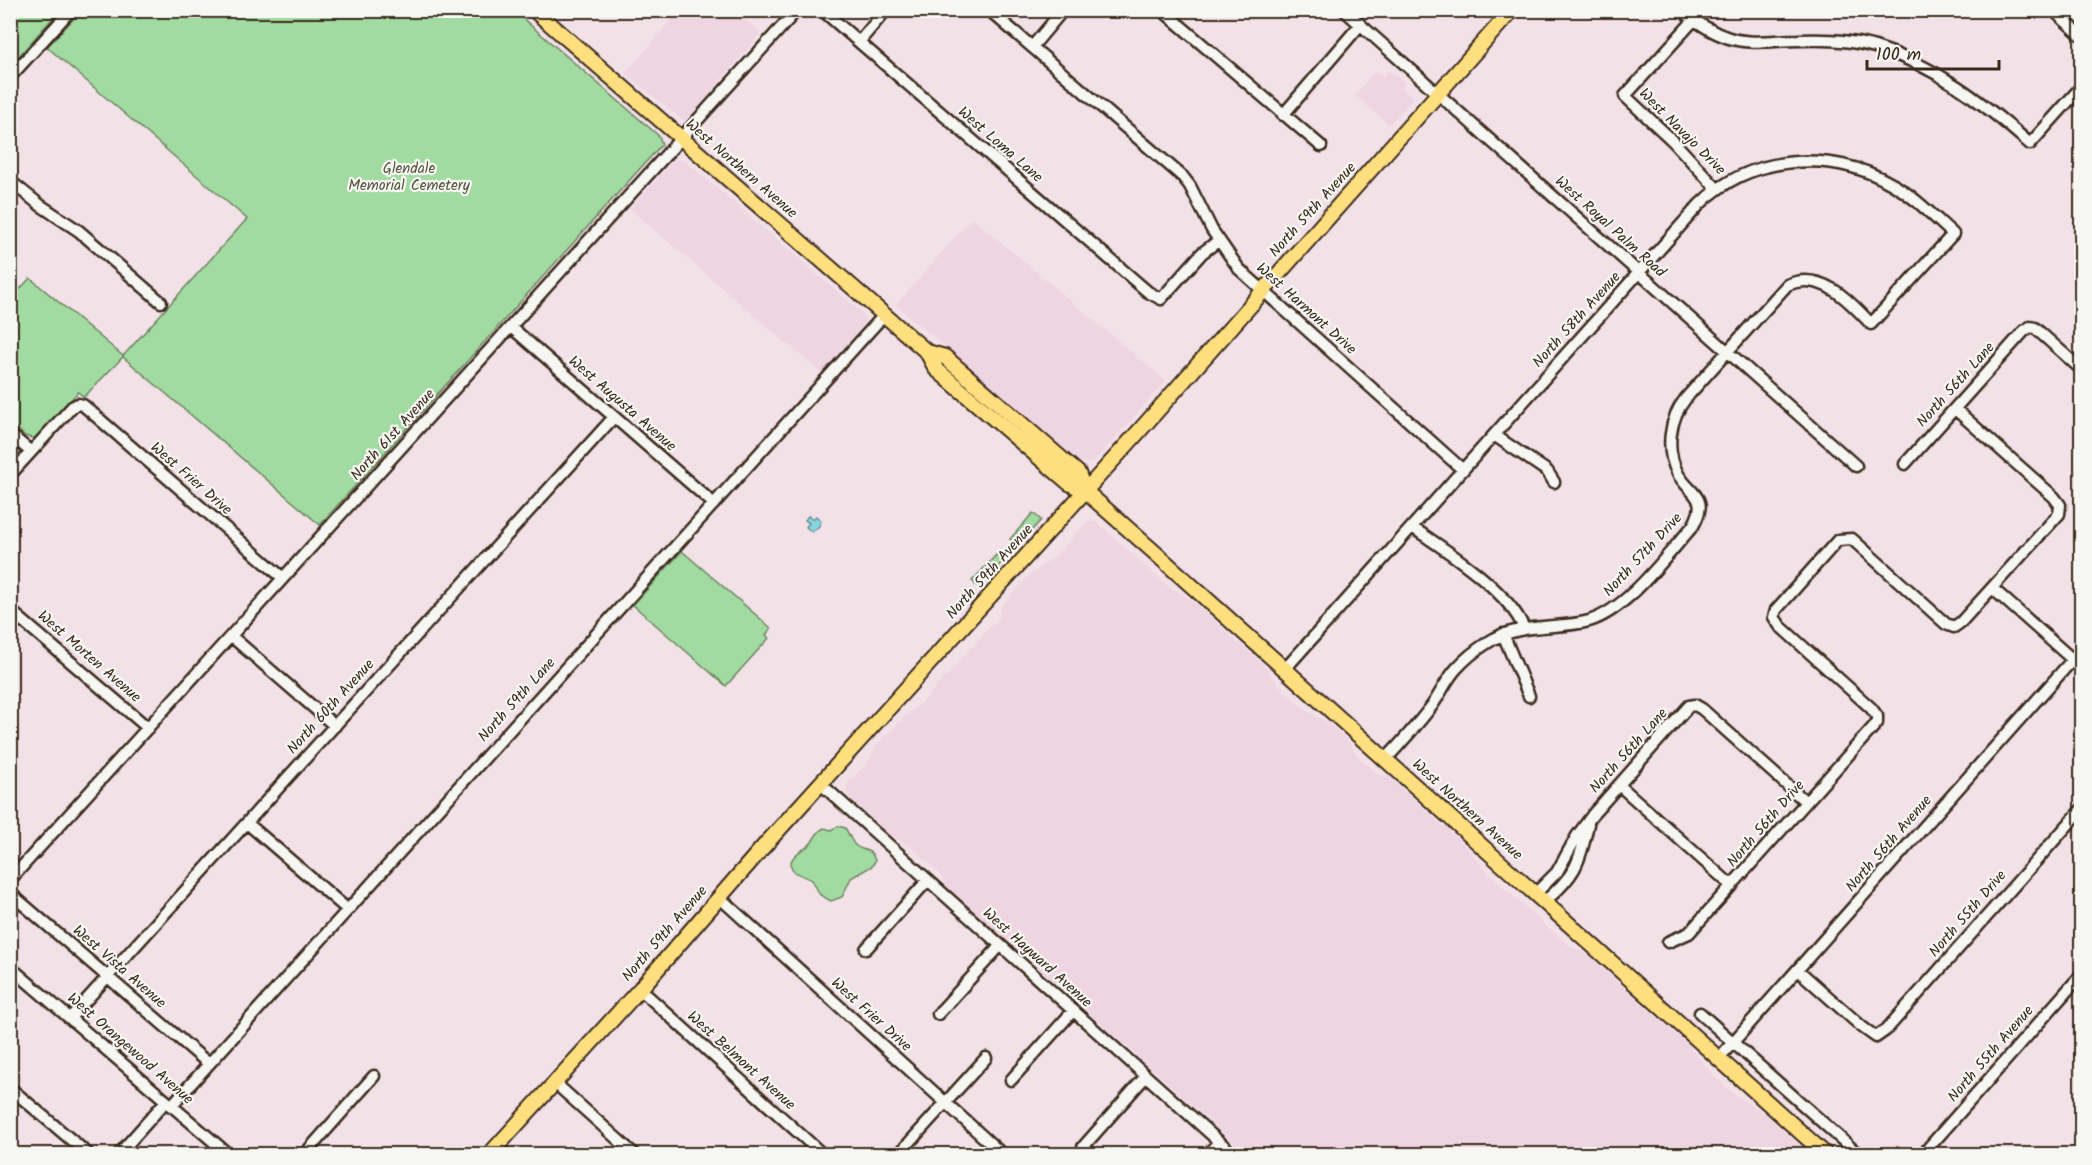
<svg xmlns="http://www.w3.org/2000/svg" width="2092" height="1165" font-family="Kalam,sans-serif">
  <rect width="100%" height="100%" fill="#f2e2e8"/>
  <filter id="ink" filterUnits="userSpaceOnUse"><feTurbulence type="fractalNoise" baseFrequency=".0167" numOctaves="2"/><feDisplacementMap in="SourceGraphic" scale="12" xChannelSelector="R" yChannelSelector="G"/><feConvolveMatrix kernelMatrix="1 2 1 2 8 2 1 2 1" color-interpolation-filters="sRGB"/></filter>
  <g filter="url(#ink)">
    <path fill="#efd4e1" d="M679,11h56l26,22 -70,82 -7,5 -3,-1 -55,-46z
      M1375,71l8,6 4,-5h5l13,11 -4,5 12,10 -24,27 -34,-30z
      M679,159l5,1 179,154 2,5 -4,9 -40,45 -191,-164 43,-48z
      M972,218l194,163 -68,76 -7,6h-6l-8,-3 -181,-155z
      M1088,521l10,2 71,64 15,8 14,11 61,55 26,30 26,23 15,8 22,19 10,15 21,19 10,2 74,67 24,28 57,52 26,22 16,8 101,90 24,29 24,22 33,22 41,37h-562l-300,-268 -9,-14 -26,-24 -25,-16 -36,-33 -5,-8 2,-8 22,-23 5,-13 22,-23 29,-26 73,-81 2,-10 28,-31 27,-21z"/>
    <path fill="#a1dba1" stroke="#6e8260" stroke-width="1.5" d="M11,10l48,1 -48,54 -1,-54z
      M81,11h433l145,125 3,8 -342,381 -197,-168 -39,40 -6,-5 -43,47 -10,-3 -14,-13v-124l19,-21 93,78 124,-137 -200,-172z
      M1033,513l8,7 -25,28 -6,-9z
      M682,551l89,77 -5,7 3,3 -43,48 -93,-81z
      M996,555l8,5 -25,28 -7,-7z
      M838,826l7,2c4,5 6,14 11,18 8,6 16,2 19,15l-3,5 -21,12 -9,19 -11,4 -11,-6 -8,-15 -18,-8 -4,-8c4,-11 10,-12 18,-18 7,-5 7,-14 16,-18l7,2z"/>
    <path fill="#86d6df" stroke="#689192" stroke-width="1.5" d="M808,516l5,3 3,-3 5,5 -2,5 -7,6 -6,-5 3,-4 -4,-3z"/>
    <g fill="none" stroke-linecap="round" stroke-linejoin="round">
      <defs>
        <path id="minor" d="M822,10l326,282 13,7 41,-46 16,-12
          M989,10l194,167 7,9 22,44 27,39 224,201
          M1162,10l159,136
          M1344,10l512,456
          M1682,10c13,11 31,23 47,28 22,7 47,2 69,2 24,-1 54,0 77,7 60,18 109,56 155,97l52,-58
          M1703,10l-78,86 48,45 44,48
          M2053,10l29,26
          M859,42l27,-32
          M1032,47l31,-37
          M10,77l61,-67
          M1283,115l77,-90
          M10,181l30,24 39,26 82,71
          M511,327l203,177
          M10,434l21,18
          M1494,435l53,36 7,11
          M1905,464l119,-133 6,-4 5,1 47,42
          M10,475l62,-68 6,-3 5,1 200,173
          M1412,527c36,25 94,61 112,101
          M1992,588l90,80
          M10,610l138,118
          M1503,634l26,62
          M231,636l104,90
          M1285,669l415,-465c51,-50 132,-55 192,-20 23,13 41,32 61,50l-82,90c-22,-24 -50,-54 -84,-39l-101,113c-17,21 -21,52 -8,76 13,22 32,22 15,52 -27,30 -66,84 -104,95 -34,9 -71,1 -102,22 -11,7 -22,16 -31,26 -10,11 -16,26 -25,38 -14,18 -29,35 -45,52
          M821,784l412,370
          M1619,785l113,101
          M247,823l101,87
          M10,880l787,-870
          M10,893l199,171
          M1535,894l22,-22 20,-36 17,-23 95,-107 6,-1 7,4 104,93
          M719,897l283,257
          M1544,902c31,-26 36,-39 44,-78
          M1668,942l21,-9 188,-210v-7l-6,-8 -91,-82 -6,-9 2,-7 62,-70 14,-1 94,85 8,3 7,-5 98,-108 1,-9 -6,-8 -99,-88
          M866,949l62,-69
          M10,967l218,187
          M1798,970l64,57 14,10 10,-7 196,-221
          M640,989l182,165
          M1700,1013l158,141
          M938,1014l62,-68
          M71,1017l543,-600
          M1719,1058l363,-409
          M1011,1080l62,-69
          M555,1083l79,71
          M10,1088l78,66
          M171,1106l713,-791
          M1083,1147l63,-71
          M119,1154l47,-53
          M305,1154l69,-78
          M899,1154l87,-96
          M1208,1154l11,-12
          M1923,1154l159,-180"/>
        <path id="major" d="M534,10l393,342 9,17 133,114 16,8 68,60 672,603
          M927,352l18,5 133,116 7,18
          M490,1154l150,-165 124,-143 369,-408 379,-428"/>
      </defs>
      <use href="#minor" stroke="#3b2a1e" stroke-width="15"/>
      <use href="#major" stroke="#3b2a1e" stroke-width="18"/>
      <use href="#minor" stroke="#f6f6f2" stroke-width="10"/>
      <use href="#major" stroke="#fedf80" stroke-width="14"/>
    </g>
  </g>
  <g text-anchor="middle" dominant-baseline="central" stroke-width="4.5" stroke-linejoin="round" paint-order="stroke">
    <g font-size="15" fill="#3b2a1e" stroke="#f6f6f2">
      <text transform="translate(1682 132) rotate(45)">West Navajo Drive</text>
      <text transform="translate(1000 145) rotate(41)">West Loma Lane</text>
      <text transform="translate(741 169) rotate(41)">West Northern Avenue</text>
      <text transform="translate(1313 210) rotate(-48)">North 59th Avenue</text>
      <text transform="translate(1610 227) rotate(42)">West Royal Palm Road</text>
      <text transform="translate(1306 309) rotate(42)">West Harmont Drive</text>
      <text transform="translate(1577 320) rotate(-48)">North 58th Avenue</text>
      <text transform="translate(1956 385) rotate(-48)">North 56th Lane</text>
      <text transform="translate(622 404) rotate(41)">West Augusta Avenue</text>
      <text transform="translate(393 435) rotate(-48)">North 61st Avenue</text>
      <text transform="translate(191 479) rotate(41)">West Frier Drive</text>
      <text transform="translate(1643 555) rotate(-47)">North 57th Drive</text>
      <text transform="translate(990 572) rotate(-48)">North 59th Avenue</text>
      <text transform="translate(89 657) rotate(41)">West Morten Avenue</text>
      <text transform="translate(517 700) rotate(-48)">North 59th Lane</text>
      <text transform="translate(331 707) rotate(-48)">North 60th Avenue</text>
      <text transform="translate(1629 751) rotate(-48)">North 56th Lane</text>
      <text transform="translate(1467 810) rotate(42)">West Northern Avenue</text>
      <text transform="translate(1766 824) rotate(-49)">North 56th Drive</text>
      <text transform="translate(1889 844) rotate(-49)">North 56th Avenue</text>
      <text transform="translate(1968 914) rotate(-49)">North 55th Drive</text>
      <text transform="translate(665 934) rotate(-49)">North 59th Avenue</text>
      <text transform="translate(1037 958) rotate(42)">West Hayward Avenue</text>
      <text transform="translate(119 967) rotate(41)">West Vista Avenue</text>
      <text transform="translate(871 1015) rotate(42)">West Frier Drive</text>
      <text transform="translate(130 1049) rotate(41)">West Orangewood Avenue</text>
      <text transform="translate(1991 1054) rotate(-49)">North 55th Avenue</text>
      <text transform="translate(741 1061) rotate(42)">West Belmont Avenue</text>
    </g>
    <g font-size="15" fill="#54563f" stroke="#f6f6f2">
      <text x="409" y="169">Glendale<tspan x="409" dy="17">Memorial Cemetery</tspan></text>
    </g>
  </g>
  <rect width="2092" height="1165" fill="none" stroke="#f6f6f2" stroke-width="36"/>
  <rect x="18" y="18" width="2056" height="1129" fill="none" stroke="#3b2a1e" stroke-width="2" filter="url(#ink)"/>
  <path d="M1867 60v9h132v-9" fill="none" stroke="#3b2a1e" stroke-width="3"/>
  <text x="1876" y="60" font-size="18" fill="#3b2a1e" stroke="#f6f6f2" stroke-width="4.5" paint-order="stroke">100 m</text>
</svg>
